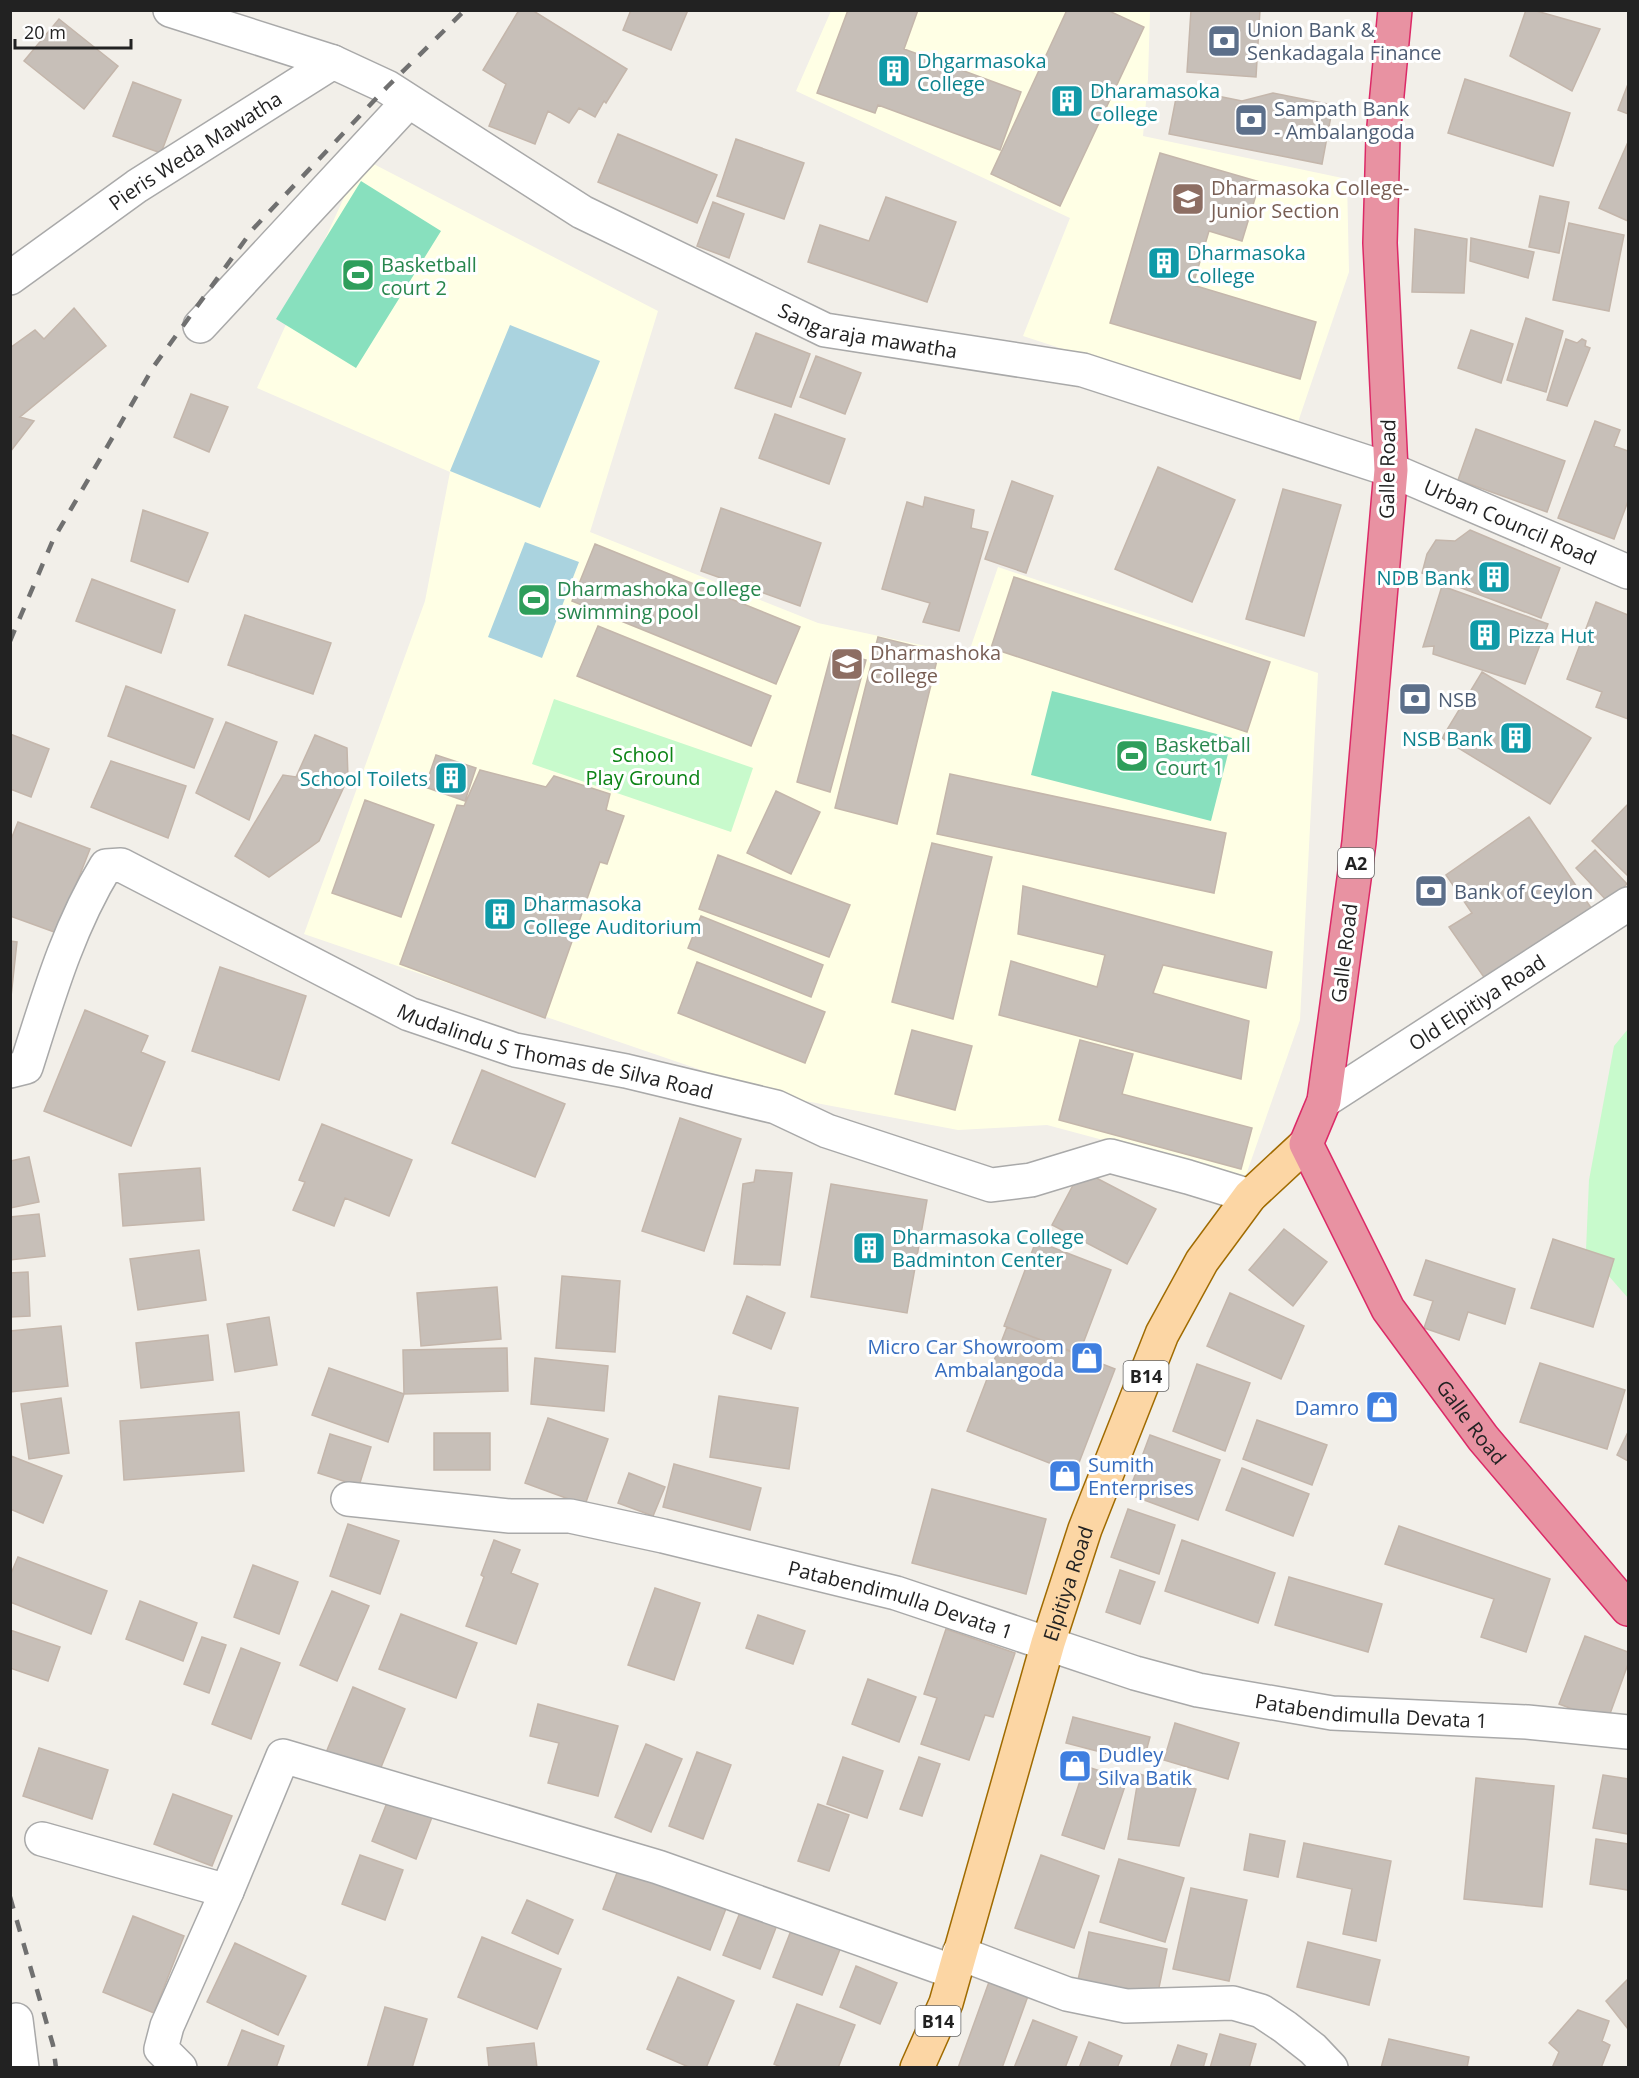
<svg xmlns="http://www.w3.org/2000/svg" width="1639" height="2078" font-family="'Open Sans',sans-serif">
  <rect width="100%" height="100%" fill="#f2efe9"/>
  <path fill="#ffffe5" d="M831,11h319l-2,68 -5,57 204,43 2,93 -52,153 -274,-89 47,-118 -274,-127z
    M362,158l296,153 -68,221 228,91 150,32 30,-88 320,106 -18,347 -55,158 -198,-53 -89,5 -184,-35 -470,-161 121,-333 25,-129 -193,-84z"/>
  <path fill="#c8facc" d="M554,699l199,69 -22,64 -199,-68z
    M1628,1029v269l-42,-48 3,-70 25,-134z"/>
  <path fill="#88e0be" d="M361,181l80,50 -85,137 -80,-49z
    M1052,691l180,47 -21,83 -180,-46z"/>
  <path fill="#aad3df" d="M510,325l90,36 -60,147 -90,-37z
    M525,542l54,20 -37,96 -54,-21z"/>
  <path fill="#c7bfb8" stroke="#c4b6ab" stroke-width="1.5" d="M519,10h13l95,59 -21,34 -2,-2 -9,16 -16,-9 -10,15 -21,-12 -13,33 -46,-18 17,-42 -23,-14z
    M631,10h57l-17,40 -48,-20z
    M848,10h70l-14,39 117,43 -21,58 -122,-45 -3,8 -58,-20z
    M1067,10h40l37,17 -84,179 -69,-32z
    M1191,10h69l-4,67 -69,-5z
    M1526,10h7l67,19 -28,62 -62,-35z
    M59,19l59,47 -34,43 -60,-48z
    M1465,79l105,34 -17,53 -105,-33z
    M133,82l48,18 -20,53 -48,-17z
    M1628,84v30l-10,-4z
    M1178,88l64,13 31,-8 60,12 -11,59 -153,-30z
    M618,134l99,41 -20,48 -99,-41z
    M736,139l68,24 -20,56 -67,-23z
    M1628,142v79l-29,-13z
    M1160,153l100,29 -18,59 -33,-10 -16,54 123,37 -16,57 -190,-56z
    M1540,196l29,6 -10,51 -30,-6z
    M886,197l70,25 -29,80 -119,-40 12,-37 49,16z
    M713,202l31,12 -15,44 -32,-12z
    M1569,223l55,12 -15,76 -56,-11z
    M1415,229l52,10 -3,54 -52,-1z
    M1471,238l63,14 -6,26 -58,-17z
    M74,308l32,38 -86,71 14,4 -24,31v-104l25,-18 9,9z
    M1526,318l37,13 -17,61 -39,-12z
    M1471,330l42,14 -12,39 -43,-15z
    M756,333l54,21 -19,53 -56,-19z
    M1566,339l11,4 5,-4 4,2 -1,5 5,2 -23,58 -20,-6z
    M816,356l45,17 -16,41 -45,-17z
    M191,394l37,13 -19,45 -35,-15z
    M775,414l70,25 -16,45 -70,-26z
    M1595,421l25,9 -6,16 14,5v50l-14,38 -56,-21z
    M1476,429l89,32 -18,51 -89,-32z
    M1158,467l77,33 -43,102 -77,-33z
    M1012,481l41,15 -27,77 -41,-14z
    M1283,489l58,16 -37,131 -58,-17z
    M925,497l49,13 -3,18 17,4 -29,99 -36,-9 7,-19 -48,-14 25,-87 16,5z
    M721,508l100,35 -21,63 -99,-35z
    M143,510l65,23 -20,49 -57,-21z
    M1470,530l90,38 -19,50 -119,-45 5,-19 9,-14 19,1z
    M595,544l205,83 -24,57 -204,-83z
    M1014,577l256,85 -23,70 -256,-84z
    M92,579l83,31 -14,43 -85,-32z
    M1442,586l106,38 -23,60 -92,-30 1,-8 -11,1z
    M1596,602l32,13v104l-32,-12 6,-15 -35,-13z
    M245,615l86,28 -18,51 -85,-29z
    M598,626l173,70 -20,50 -174,-70z
    M878,637l61,15 -42,172 -62,-16z
    M832,651l34,9 -36,132 -33,-10z
    M1482,672l109,66 -41,66 -108,-66z
    M126,686l87,33 -19,49 -86,-32z
    M226,722l51,20 -28,78 -53,-27z
    M10,734l39,15 -18,48 -21,-8z
    M315,735l32,13 1,30 -29,63 -50,36 -34,-21 48,-81 13,2z
    M436,755l40,13 -11,33 -40,-14z
    M111,761l75,25 -18,52 -77,-31z
    M480,770l66,17 8,-11 56,18 -4,16 18,6 -17,48 -7,-2 -55,156 -145,-54 57,-159 7,1z
    M950,774l276,59 -12,60 -277,-59z
    M776,791l44,21 -29,62 -44,-21z
    M365,800l69,25 -33,92 -69,-24z
    M1628,804v72l-36,-35z
    M1529,817l65,95 -106,71 -39,-56 23,-14 -26,-38z
    M18,822l72,27 -33,84 -47,-17v-74z
    M932,843l60,14 -39,162 -61,-17z
    M1595,850l32,34 -19,18 -32,-34z
    M718,855l132,50 -21,52 -130,-48z
    M1023,886l249,66 -6,36 -103,-23 -10,28 96,28 -8,58 -242,-64 12,-54 86,26 8,-32 -87,-21z
    M701,916l122,49 -12,32 -123,-49z
    M10,941l7,1 -7,64z
    M697,962l128,50 -20,51 -127,-50z
    M220,967l86,29 -27,84 -87,-29z
    M85,1010l63,26 -7,16 24,10 -34,84 -87,-35z
    M912,1030l60,16 -17,64 -60,-16z
    M1080,1040l53,14 -11,40 130,34 -11,41 -182,-49z
    M482,1070l83,34 -30,73 -83,-34z
    M680,1118l61,21 -37,112 -62,-20z
    M322,1124l90,36 -23,56 -44,-18 -11,28 -41,-16 12,-28 -6,-2z
    M29,1157l10,45 -29,6v-47z
    M200,1168l4,52 -81,6 -4,-52z
    M756,1170l36,3 -12,92 -46,-1 9,-80 11,-2z
    M1081,1170l75,39 -29,55 -75,-39z
    M831,1184l96,16 -20,113 -96,-16z
    M39,1214l6,42 -35,4v-43z
    M1284,1229l43,33 -34,44 -44,-36z
    M1553,1239l61,20 -21,68 -62,-19z
    M1036,1241l75,29 -32,84 -75,-28z
    M199,1250l7,50 -68,10 -8,-51z
    M1426,1260l89,29 -10,35 -37,-12 -9,28 -35,-12 9,-27 -19,-6z
    M28,1272l2,44 -20,1v-44z
    M562,1276l58,5 -5,71 -59,-4z
    M497,1287l4,52 -80,7 -4,-53z
    M1230,1293l74,33 -23,53 -74,-33z
    M747,1296l38,17 -14,36 -38,-16z
    M269,1317l8,48 -42,7 -8,-48z
    M61,1326l7,60 -58,6v-61z
    M1007,1327l108,42 -40,104 -108,-42z
    M208,1335l5,45 -72,8 -5,-45z
    M507,1348l1,43 -104,3 -1,-44z
    M535,1358l73,8 -4,45 -73,-7z
    M1540,1363l85,27 -18,59 -87,-27z
    M1197,1364l53,19 -25,68 -52,-20z
    M329,1368l75,26 -16,48 -76,-27z
    M719,1396l79,12 -9,61 -79,-12z
    M61,1398l8,55 -40,6 -8,-55z
    M239,1412l5,59 -120,9 -4,-59z
    M548,1418l60,21 -23,66 -60,-22z
    M1257,1420l70,25 -15,40 -69,-26z
    M1628,1432v29l-11,-6z
    M434,1433h56v37h-56z
    M330,1434l41,13 -12,39 -41,-13z
    M1150,1435l70,25 -22,60 -70,-26z
    M11,1456l51,20 -19,47 -33,-14z
    M674,1464l87,24 -11,42 -87,-23z
    M1242,1468l67,26 -16,42 -67,-26z
    M629,1473l36,14 -12,29 -35,-13z
    M932,1489l114,30 -20,75 -114,-31z
    M1128,1509l47,16 -16,49 -48,-17z
    M348,1524l51,17 -19,53 -50,-18z
    M1399,1526l151,53 -24,73 -45,-15 13,-38 -109,-35z
    M494,1540l26,10 -9,23 27,11 -22,60 -50,-18 18,-49 -3,-2z
    M1182,1540l93,33 -17,50 -93,-32z
    M18,1557l89,34 -16,43 -81,-32v-26z
    M253,1565l45,17 -19,52 -45,-17z
    M1120,1570l35,12 -15,42 -34,-12z
    M1289,1577l93,27 -14,48 -93,-27z
    M655,1588l45,15 -26,77 -46,-15z
    M332,1591l37,15 -32,75 -37,-16z
    M140,1601l57,22 -14,38 -57,-22z
    M401,1614l76,29 -21,55 -77,-29z
    M758,1615l47,16 -12,33 -47,-16z
    M946,1629l69,24 -22,64 -8,-2 -16,45 -48,-16 16,-46 -13,-4z
    M10,1630l50,17 -12,34 -38,-13z
    M1585,1636l43,16v12l-21,58 -48,-18z
    M202,1637l24,8 -17,48 -25,-9z
    M241,1648l39,15 -29,76 -39,-15z
    M868,1679l48,18 -17,45 -47,-18z
    M353,1687l52,22 -28,68 -52,-22z
    M538,1704l80,22 -20,70 -50,-13 11,-40 -29,-7z
    M1073,1717l77,20 -7,26 -77,-20z
    M1175,1723l64,20 -11,36 -64,-19z
    M646,1744l36,15 -31,73 -36,-15z
    M39,1748l69,22 -16,49 -69,-23z
    M697,1752l34,13 -28,74 -34,-13z
    M843,1757l40,14 -16,47 -40,-14z
    M919,1757l21,7 -18,52 -22,-7z
    M1085,1766l42,14 -23,69 -42,-14z
    M1139,1774l57,15 -17,57 -51,-7z
    M1603,1775l25,4v55l-35,-6z
    M1476,1778l78,8 -12,121 -78,-8z
    M173,1794l59,22 -20,50 -58,-22z
    M390,1795l44,17 -18,47 -44,-18z
    M818,1804l31,11 -20,56 -31,-10z
    M1250,1834l35,7 -7,36 -34,-7z
    M1596,1839l32,5v46l-38,-6z
    M1304,1843l87,18 -15,80 -33,-7 9,-45 -55,-12z
    M360,1855l43,15 -18,50 -43,-16z
    M1041,1855l58,21 -25,72 -59,-20z
    M1119,1859l65,19 -19,64 -65,-20z
    M620,1865l107,41 -17,44 -107,-41z
    M1191,1888l56,12 -18,81 -56,-12z
    M527,1900l46,20 -15,34 -46,-21z
    M741,1910l36,15 -17,44 -37,-14z
    M133,1916l51,20 -30,77 -51,-21z
    M792,1928l49,19 -19,48 -49,-18z
    M1089,1932l78,17 -10,48 -79,-17z
    M482,1937l79,32 -24,60 -79,-32z
    M1308,1942l72,18 -11,45 -72,-18z
    M235,1943l71,33 -28,59 -71,-33z
    M856,1966l41,17 -17,41 -40,-17z
    M678,1977l56,24 -28,67h-15l-44,-19z
    M1628,1979v50l-22,-28z
    M989,1982l39,14 -26,72h-44z
    M797,2004l58,21 -17,43h-55l-9,-4z
    M385,2007l42,12 -15,49h-45z
    M1578,2010l31,11 -7,20 8,4 -9,23h-49l7,-16 -10,-9z
    M1033,2020l44,17 -12,31h-51z
    M242,2030l42,16 -8,22h-49z
    M1220,2034l36,10 -7,24h-39z
    M1389,2039l80,18 -2,11h-86z
    M1089,2042l33,14 -5,12h-38z
    M534,2043l3,25h-48l-2,-20z
    M1178,2045l29,9 -4,14h-33z"/>
  <g fill="none" stroke-linecap="round" stroke-linejoin="round">
    <defs>
      <g id="minor">
        <path d="M170,10l163,52"/>
        <path id="s1" d="M10,278l127,-92 196,-124 54,25 195,125 243,118 258,40 308,100 237,102"/>
        <path d="M200,326l208,-224"/>
        <path id="s2" d="M10,1071l16,-4c22,-69 42,-139 80,-201l15,-1 288,149 106,36 111,21 150,36 51,24 164,54 40,-5 79,-24 78,21 62,19"/>
        <path id="s3" d="M1324,1101l304,-197"/>
        <path id="s4" d="M348,1499l162,17h60l93,20 233,57 239,80 63,17 134,23 195,9 101,10"/>
        <path d="M42,1839l185,52"/>
        <path d="M959,1953l108,41 59,12 107,-3 28,8 24,16 28,22 18,19"/>
        <path d="M16,2020l6,48"/>
        <path d="M180,2068l-19,-19 6,-23 60,-135 56,-135 375,111 296,105"/>
      </g>
      <g id="major">
        <path id="s5" d="M917,2068l29,-65 102,-360 37,-114 77,-195 40,-73 48,-65 56,-52"/>
      </g>
      <g id="highway">
        <path id="s6" d="M1395,10l-12,127 -3,106 11,227 -32,372 -35,259 -18,43 82,165 95,129 145,171"/>
      </g>
    </defs>
    <use href="#minor" stroke="#a9a9a9" stroke-width="36"/>
    <use href="#major" stroke="#a06b00" stroke-width="36"/>
    <use href="#highway" stroke="#dc2a67" stroke-width="36"/>
    <use href="#minor" stroke="#fff" stroke-width="33"/>
    <use href="#major" stroke="#fcd6a4" stroke-width="33"/>
    <use href="#highway" stroke="#e892a2" stroke-width="33"/>
    <path stroke="#707070" stroke-width="4.5" stroke-dasharray="12 12" stroke-linecap="butt" d="M10,641l43,-101 101,-174 99,-137 134,-142 78,-77
      M10,1897l43,148 3,23"/>
  </g>
  <defs>
    <symbol id="bank-square" viewBox="-11 -11 22 22"><rect x="-9" y="-9" width="18" height="18" rx="4" fill="#5c6f8a" stroke="#fff"/><path d="M-6-4H6V4H-6ZM0-2.3a2.3 2.3 0 1 0 0 4.6a2.3 2.3 0 1 0 0-4.6Z" fill="#fff"/></symbol>
    <symbol id="building-square" viewBox="-11 -11 22 22"><rect x="-9" y="-9" width="18" height="18" rx="4" fill="#0f9aa8" stroke="#fff"/><path d="M-4-6H4V6H1V3H-1V6H-4ZM-2.5-4.3h1.7v1.8h-1.7ZM.8-4.3h1.7v1.8H.8ZM-2.5-1h1.7V.8h-1.7ZM.8-1h1.7V.8H.8Z" fill="#fff"/></symbol>
    <symbol id="school-square" viewBox="-11 -11 22 22"><rect x="-9" y="-9" width="18" height="18" rx="4" fill="#8d6e63" stroke="#fff"/><path d="M0-5L7-2L0 1L-7-2ZM-4 1L0 2.5L4 1V4Q0 6-4 4Z" fill="#fff"/></symbol>
    <symbol id="stadium-square" viewBox="-11 -11 22 22"><rect x="-9" y="-9" width="18" height="18" rx="4" fill="#2e9e5b" stroke="#fff"/><path d="M0-5a6.5 5 0 1 0 0 10a6.5 5 0 1 0 0-10ZM-3.5-1.8h7v3.6h-7Z" fill="#fff"/></symbol>
    <symbol id="university-square" viewBox="-11 -11 22 22"><rect x="-9" y="-9" width="18" height="18" rx="4" fill="#8d6e63" stroke="#fff"/><path d="M0-5L7-2L0 1L-7-2ZM-4 1L0 2.5L4 1V4Q0 6-4 4Z" fill="#fff"/></symbol>
    <symbol id="shop-square" viewBox="-11 -11 22 22"><rect x="-9" y="-9" width="18" height="18" rx="4" fill="#3f7fe0" stroke="#fff"/><path d="M-5-2.5h2.3a2.7 3.5 0 0 1 5.4 0H5L5.5 6h-11ZM-1.5-2.5h3a1.5 2.3 0 0 0-3 0Z" fill="#fff"/></symbol>
  </defs>
  <g fill-rule="evenodd">
    <use href="#bank-square" x="1205" y="22" width="38" height="38"/>
    <use href="#building-square" x="875" y="52" width="38" height="38"/>
    <use href="#building-square" x="1048" y="82" width="38" height="38"/>
    <use href="#bank-square" x="1232" y="101" width="38" height="38"/>
    <use href="#school-square" x="1169" y="180" width="38" height="38"/>
    <use href="#building-square" x="1145" y="244" width="38" height="38"/>
    <use href="#stadium-square" x="339" y="256" width="38" height="38"/>
    <use href="#building-square" x="1475" y="558" width="38" height="38"/>
    <use href="#stadium-square" x="515" y="581" width="38" height="38"/>
    <use href="#building-square" x="1466" y="616" width="38" height="38"/>
    <use href="#university-square" x="828" y="645" width="38" height="38"/>
    <use href="#bank-square" x="1396" y="680" width="38" height="38"/>
    <use href="#building-square" x="1497" y="719" width="38" height="38"/>
    <use href="#stadium-square" x="1113" y="737" width="38" height="38"/>
    <use href="#building-square" x="432" y="759" width="38" height="38"/>
    <use href="#bank-square" x="1412" y="872" width="38" height="38"/>
    <use href="#building-square" x="481" y="895" width="38" height="38"/>
    <use href="#building-square" x="850" y="1229" width="38" height="38"/>
    <use href="#shop-square" x="1068" y="1339" width="38" height="38"/>
    <use href="#shop-square" x="1363" y="1388" width="38" height="38"/>
    <use href="#shop-square" x="1046" y="1457" width="38" height="38"/>
    <use href="#shop-square" x="1056" y="1747" width="38" height="38"/>
  </g>
  <g text-anchor="middle" dominant-baseline="central" stroke-width="6" stroke-linejoin="round" paint-order="stroke">
    <g fill="#fff" stroke="#646464" stroke-width="1.5">
      <rect x="1338" y="848" width="36" height="30" rx="4.5"/>
      <rect x="1123.5" y="1361" width="45" height="30" rx="4.5"/>
      <rect x="915.5" y="2006" width="45" height="30" rx="4.5"/>
    </g>
    <g font-size="18" font-weight="bold" fill="#222">
      <text x="1356" y="863">A2</text>
      <text x="1146" y="1376">B14</text>
      <text x="938" y="2021">B14</text>
    </g>
    <g font-size="20" fill="#4e5e75" stroke="#fff" text-anchor="start">
      <text x="1247" y="29">Union Bank &amp;<tspan x="1247" dy="23">Senkadagala Finance</tspan></text>
      <text x="1274" y="108">Sampath Bank<tspan x="1274" dy="23">- Ambalangoda</tspan></text>
      <text x="1438" y="699">NSB</text>
      <text x="1454" y="891">Bank of Ceylon</text>
    </g>
    <g font-size="20" fill="#0d838f" stroke="#fff" text-anchor="start">
      <text x="917" y="60">Dhgarmasoka<tspan x="917" dy="23">College</tspan></text>
      <text x="1090" y="90">Dharamasoka<tspan x="1090" dy="23">College</tspan></text>
      <text x="1187" y="252">Dharmasoka<tspan x="1187" dy="23">College</tspan></text>
      <text x="1471" y="577" text-anchor="end">NDB Bank</text>
      <text x="1508" y="635">Pizza Hut</text>
      <text x="1493" y="738" text-anchor="end">NSB Bank</text>
      <text x="428" y="778" text-anchor="end">School Toilets</text>
      <text x="523" y="903">Dharmasoka<tspan x="523" dy="23">College Auditorium</tspan></text>
      <text x="892" y="1236">Dharmasoka College<tspan x="892" dy="23">Badminton Center</tspan></text>
    </g>
    <g font-size="20" fill="#222" stroke="#fff">
      <text stroke="none"><textPath href="#s1" startOffset="225">Pieris Weda Mawatha</textPath></text>
      <text stroke="none"><textPath href="#s1" startOffset="992">Sangaraja mawatha</textPath></text>
      <text transform="translate(1387 469) rotate(-89)">Galle Road</text>
      <text stroke="none"><textPath href="#s1" startOffset="1665">Urban Council Road</textPath></text>
      <text transform="translate(1344 953) rotate(-83)">Galle Road</text>
      <text stroke="none"><textPath href="#s3" startOffset="182">Old Elpitiya Road</textPath></text>
      <text stroke="none"><textPath href="#s2" startOffset="724">Mudalindu S Thomas de Silva Road</textPath></text>
      <text stroke="none"><textPath href="#s6" startOffset="1467">Galle Road</textPath></text>
      <text stroke="none"><textPath href="#s5" startOffset="508">Elpitiya Road</textPath></text>
      <text stroke="none"><textPath href="#s4" startOffset="564">Patabendimulla Devata 1</textPath></text>
      <text stroke="none"><textPath href="#s4" startOffset="1050">Patabendimulla Devata 1</textPath></text>
    </g>
    <g font-size="20" fill="#785e54" stroke="#fff" text-anchor="start">
      <text x="1211" y="187">Dharmasoka College-<tspan x="1211" dy="23">Junior Section</tspan></text>
      <text x="870" y="652">Dharmashoka<tspan x="870" dy="23">College</tspan></text>
    </g>
    <g font-size="20" fill="#27864d" stroke="#fff" text-anchor="start">
      <text x="381" y="264">Basketball<tspan x="381" dy="23">court 2</tspan></text>
      <text x="557" y="588">Dharmashoka College<tspan x="557" dy="23">swimming pool</tspan></text>
      <text x="1155" y="744">Basketball<tspan x="1155" dy="23">Court 1</tspan></text>
    </g>
    <g font-size="20" fill="#0c8416" stroke="#fff">
      <text x="643" y="754">School<tspan x="643" dy="23">Play Ground</tspan></text>
    </g>
    <g font-size="20" fill="#366cbe" stroke="#fff" text-anchor="end">
      <text x="1064" y="1346">Micro Car Showroom<tspan x="1064" dy="23">Ambalangoda</tspan></text>
      <text x="1359" y="1407">Damro</text>
      <text x="1088" y="1464" text-anchor="start">Sumith<tspan x="1088" dy="23">Enterprises</tspan></text>
      <text x="1098" y="1754" text-anchor="start">Dudley<tspan x="1098" dy="23">Silva Batik</tspan></text>
    </g>
  </g>
  <rect width="1639" height="2078" fill="none" stroke="#222222" stroke-width="24"/>
  <path d="M15 39v9h116v-9" fill="none" stroke="#222222" stroke-width="3"/>
  <text x="24" y="39" font-size="18" fill="#222222" stroke="#ffffff" stroke-width="4.5" paint-order="stroke">20 m</text>
</svg>
